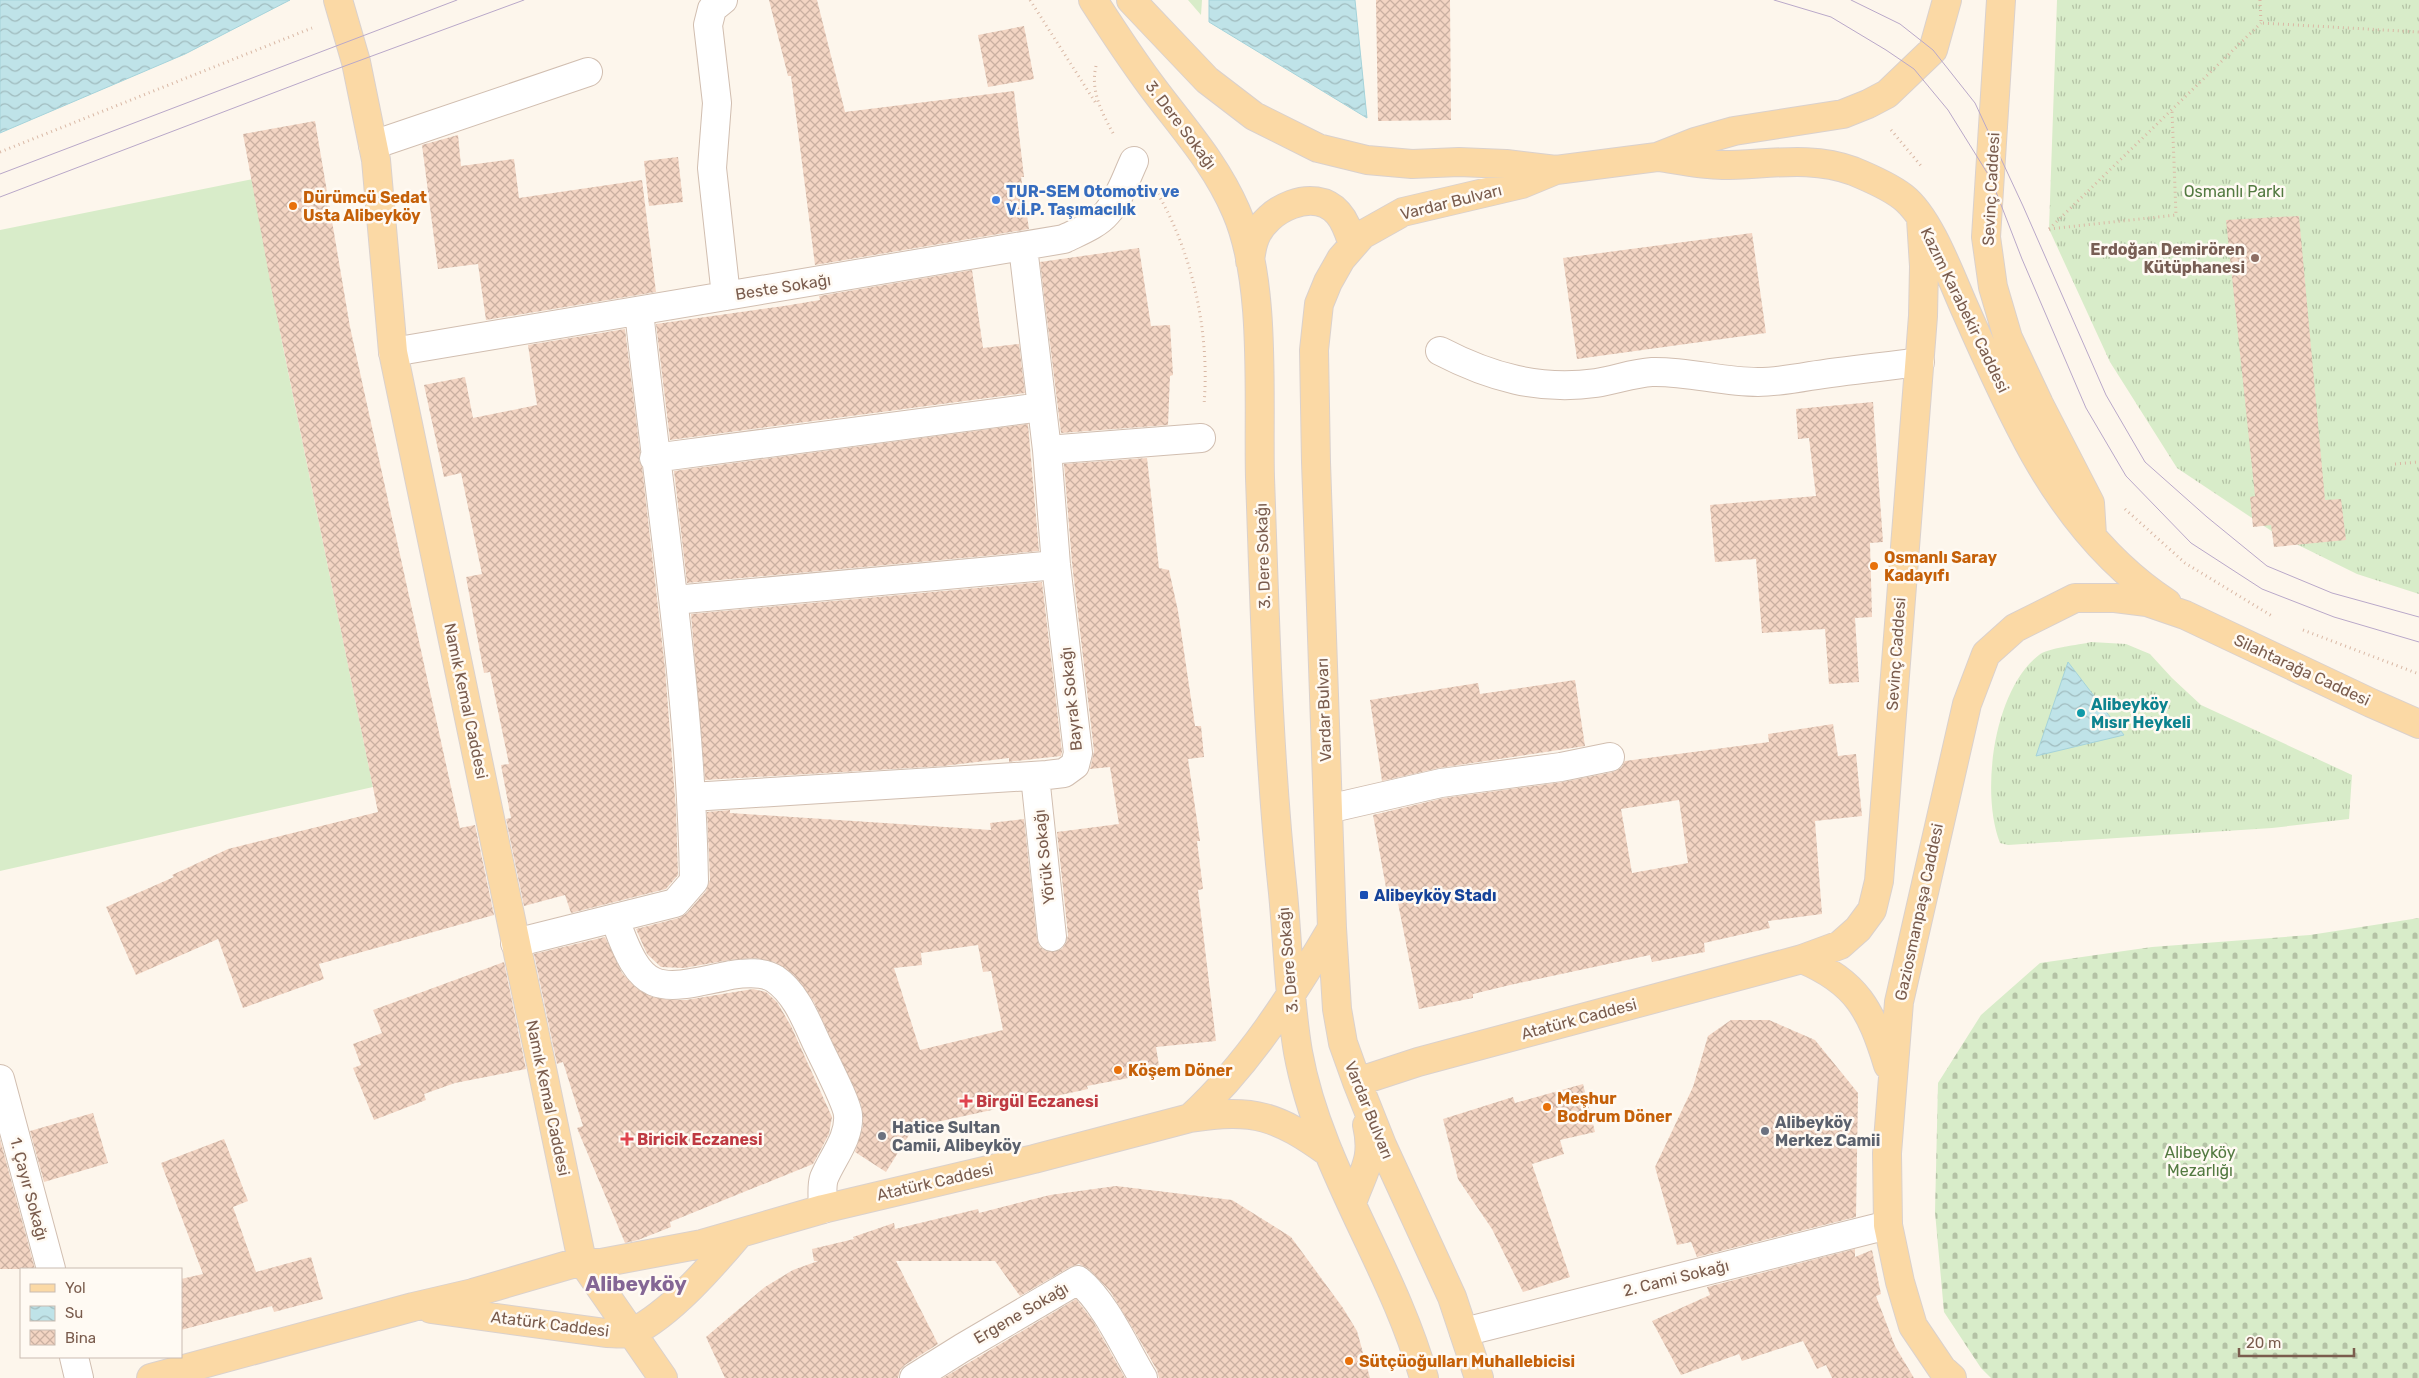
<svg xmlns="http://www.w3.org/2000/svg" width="2419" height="1378" font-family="Rubik,sans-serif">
  <defs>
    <pattern id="grass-tufts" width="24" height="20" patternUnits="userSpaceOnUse" patternTransform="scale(1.25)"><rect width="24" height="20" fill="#d8ecc9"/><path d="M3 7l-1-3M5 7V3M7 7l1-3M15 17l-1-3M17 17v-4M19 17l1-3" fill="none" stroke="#b4c2a5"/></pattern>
    <pattern id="cemetery-stones" width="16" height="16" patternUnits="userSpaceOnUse" patternTransform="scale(1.25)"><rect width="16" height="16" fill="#d8ecc9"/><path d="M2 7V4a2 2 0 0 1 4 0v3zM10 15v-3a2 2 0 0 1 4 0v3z" fill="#b4c2a5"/></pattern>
    <pattern id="water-waves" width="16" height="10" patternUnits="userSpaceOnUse" patternTransform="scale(1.25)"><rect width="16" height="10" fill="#bfe3e8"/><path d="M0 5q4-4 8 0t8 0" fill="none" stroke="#a0bbbe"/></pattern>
    <pattern id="building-cross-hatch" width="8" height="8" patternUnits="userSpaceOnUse" patternTransform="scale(1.25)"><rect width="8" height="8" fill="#f3d5c3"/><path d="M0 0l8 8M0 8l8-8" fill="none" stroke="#cab0a1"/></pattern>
  </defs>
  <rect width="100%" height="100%" fill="#fdf6ec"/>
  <path fill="url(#grass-tufts)" d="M1188,0h14l-1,15z
    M2057,0h362v594l-62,-20 -81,-40 -99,-66 -67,-106 -61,-133z
    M2091,642l35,2 24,10 22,24 29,27 151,70 -3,44 -77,9 -264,17 -8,-2c-20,-51 -6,-154 39,-188 8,-7 40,-10 52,-13z"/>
  <path fill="url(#cemetery-stones)" d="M2419,918v460h-428l-10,-10 -37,-56 -9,-100 3,-129 43,-68 59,-52 112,-16 158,-12z"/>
  <path fill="#d8ecc9" d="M253,179l29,163 91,445 -373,84v-641z"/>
  <path fill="url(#water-waves)" stroke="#a5d3da" d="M0,0h290l-105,54 -185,79z
    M1209,0h146l12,118 -158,-96z
    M2068,662l56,73 -88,21z"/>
  <path fill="url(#building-cross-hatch)" fill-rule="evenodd" d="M769,0h48l28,112 169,-21 10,86h-3l8,52 -214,36 -24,-189h-3z
    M1376,0h74l1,120 -73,1z
    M1024,26l10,53 -46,8 -10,-52z
    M315,121l35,206 110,501 15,-3 19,90 -175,49 5,15 -81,29 -25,-69 -82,36 -30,-68 68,-30 -2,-2 56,-26 150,-37 -105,-515 -30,-163z
    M458,135l3,31 53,-7 5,39 123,-18 14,112 -170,28 -8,-56 -40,5 -16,-124z
    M678,157l5,45 -34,4 -5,-45z
    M2299,216l26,284 16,-1 5,41 -72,7 -3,-22 -18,2 -3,-30 5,-1 -29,-276z
    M1752,233l14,100 -189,26 -14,-101z
    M1139,248l12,78 19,-1 3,50 -3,1 -2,49 -107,8 -21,-171z
    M972,270l11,78 36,-4 6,49 -355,47 -14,-116 128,-18 36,-6 -1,-4z
    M625,329l15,123 -1,8 3,7 23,201 11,142 2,65 -12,14 -95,24 -6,-18 -41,11 -18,-87 5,-1 -10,-53 8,-1 -19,-92 -6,1 -18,-96 16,-3 -21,-101 -17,4 -20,-92 41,-8 8,41 64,-13 -9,-60z
    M1873,402l10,140 -13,1 2,74 -17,1 4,64 -30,2 -4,-55 -63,4 -6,-74 -41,3 -5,-57 106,-9 -7,-58 -11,1 -2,-30z
    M1028,424l11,127 -352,32 -13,-112z
    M1147,458l12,110 10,2 9,41 17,115h6l3,31 -16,2 12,82h-3l6,48 -5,1 18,151 -60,6 4,25 -73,14 1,3 -174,38 -28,45 -31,-20 8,-26 -2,-22 -47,-102 -20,-27 -19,-13 -20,-4 -26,2 -45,8 -23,-1 -14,-13 -11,-25 43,-11 8,-5 19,-22 4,-11 -3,-68 23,-2v3l261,17 -1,-7 34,-4 13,120 3,8 6,4 8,1 8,-3 4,-6 2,-8 -11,-103 62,-8 -9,-57 -20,2 4,-18 -22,-188 -8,-99zM978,945l5,27 8,-1 12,59 -83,20 -26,-82 28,-3 -1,-12z
    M1042,582l20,170 -1,4 -46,5 -6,1v-4l-65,8 -239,14 -14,-166z
    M1575,680l10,66 -146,22 -57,13 -12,-81 108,-17 2,11z
    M1833,724l5,32 18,-2 6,62 -47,5 7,93 -54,7 2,7 -66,15 1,9 -53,10 -2,-7 -140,30 -37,9v4l-54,11 -22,-111 -9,1 -15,-84 71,-17 119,-16 50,-10 8,-4 4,-7 144,-19 -1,-8zM1679,800l9,63 -56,10 -11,-64z
    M605,937l17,36 14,15 16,9 18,3h16l67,-11 13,3 11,10 14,24 41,91 -3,17 -16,30 -143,58 1,5 -33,13 -13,3 -48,-115 6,-2 -20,-64 -6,2 -23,-110z
    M504,962l22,107 -71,14 -31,11 2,6 -52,20 -21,-52 8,-3 -8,-21 29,-11 -9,-23z
    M1731,1020h38l46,20 43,53 -2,124 -159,40 -6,-15 -14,3 -22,-78 38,-80 15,-51z
    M1583,1084l12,48 -35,8 4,14 -32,10 38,113 -47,15 -31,-63 -34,-50 -15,-60 70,-22 2,6z
    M93,1113l15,50 -64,19 -14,-51z
    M0,1139l35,130h-35z
    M224,1139l24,62 -15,6 23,65 55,-15 12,42 -49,13 -2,-6 -91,24v-51l22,-5 -42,-111z
    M1116,1186l116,14 59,37 52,71 14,23 13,47h-211l-2,-8 -22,-38 -25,-41 -21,-22 -10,-5 -9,3 -50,29 -25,-35h-99l42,83 -33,21 -5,5 -2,8h-173l-19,-41 59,-50 28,-17 25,-9h-4l-2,-12 42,-10 -1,-2 41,-14 1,6 83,-20 1,4 71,-18z
    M1855,1249v8l17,-7 9,44 -5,2 19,50 19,32h-82l-6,-13 -9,4 -14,-28 -61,20 -3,-7 -58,21 -29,-54 58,-26 -3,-8z
    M1076,1299l17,22 32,57h-182z"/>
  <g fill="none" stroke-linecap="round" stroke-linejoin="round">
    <defs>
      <path id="minor" d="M723,0l-11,9 -4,16 9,78 -5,65 14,128
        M373,145l215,-73
        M1440,351c50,26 100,40 156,32 19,-3 38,-10 56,-11 36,-1 70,10 106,10 18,0 35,-3 52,-6 37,-6 73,-9 110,-14
        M393,352l671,-113c14,-7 33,-14 43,-26 13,-15 19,-35 27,-52
        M1047,450l154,-12
        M654,458l387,-51
        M674,600l382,-35
        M1035,776l17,161
        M691,797l356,-22 17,-2 11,-8 3,-12 -22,-188 -9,-115 -24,-203
        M1328,809l113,-26 120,-16 49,-10
        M615,919c27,78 42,72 116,56 14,-2 32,-4 44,4 22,15 32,44 43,67 6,13 29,57 30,69 2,23 -16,43 -24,63 -3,9 -1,22 -1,31
        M515,943l160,-40 19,-22c-3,-191 -35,-380 -55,-570
        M0,1079l51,190
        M1464,1332l424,-107
        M74,1357l5,21
        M914,1378l48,-30 116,-68c27,22 47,68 65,98"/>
      <path id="major" d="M338,0l18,62 20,98 17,192 189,909 81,117
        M1093,0c18,28 37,57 57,84 31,42 65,78 86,127 31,71 22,188 24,267 5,139 8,276 23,415 5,53 6,106 15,159 21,116 95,214 126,326
        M1131,0l76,80 47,36 64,32 49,12 45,4 47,-2 47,2 50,6 101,-13 38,-15 39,-11 109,-17 25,-10 19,-10 46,-44 14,-50
        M2001,0l-15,237 7,50 15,51 31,66 51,99 2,32
        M1659,157c20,3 42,8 63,8 44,0 89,-10 131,6 17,7 36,15 50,26 27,21 48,81 62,112 21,48 45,101 70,146 33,58 77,112 132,148
        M1250,261c1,-8 2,-16 5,-23 11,-29 59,-52 83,-25 8,9 11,20 15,32
        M1802,959c55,23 69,51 86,106
        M1357,1082l61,-20 384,-103 38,-14 18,-16 14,-19 7,-29 44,-565 1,-50 -3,-47
        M1190,1118c58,-53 102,-122 142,-190
        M1352,1203c11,-32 23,-43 15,-78
        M431,1309l175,24c8,0 20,2 27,-1 37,-18 79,-66 106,-98
        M151,1378l262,-71 60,-14 109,-32 19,2 101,-19 121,-35 211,-50 156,-41c65,-10 87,-2 139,35
        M1479,1378l-27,-81 -70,-152 -25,-63 -14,-39 -6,-34 -5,-81 -16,-466 -2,-112 5,-46 9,-22 13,-23 21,-24 41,-23 119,-28 34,-14
        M1952,1378l-10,-9 -29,-43 -13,-44 -12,-57 -1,-72 12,-151 68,-298 19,-50 29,-26 60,-30h40l32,4 38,13 186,88 48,21"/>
    </defs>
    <use href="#minor" stroke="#d1beb0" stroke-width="30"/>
    <use href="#major" stroke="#dad1cd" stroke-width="30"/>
    <path stroke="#d9b8a5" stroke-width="3" stroke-dasharray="1 4" stroke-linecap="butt" d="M1030,0l67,105
      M2260,0l1,23 158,9
      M1096,66c-6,25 6,47 18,69
      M1891,130l31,37
      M0,152l312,-124
      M1158,194c35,60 52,141 46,210
      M2049,229l212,-206
      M2049,229l127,-14 -4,-105
      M2395,464l24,-2
      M2125,509l60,54 87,53
      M2303,630l116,44"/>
    <use href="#minor" stroke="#fff" stroke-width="28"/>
    <use href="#major" stroke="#fbd9a5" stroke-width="28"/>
    <path stroke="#b9a8c9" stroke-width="1" d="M1774,0l57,17 55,33 28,19 34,41 43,69 31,80 64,149 40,68 65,67 71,46 72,28 85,25
      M1851,0l49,24 33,26 42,53 48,103 83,189 39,67 62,55 60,49 65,27 87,24
      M0,174l457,-174
      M0,197l323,-123 201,-74"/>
  </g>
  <circle fill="#3f7fe0" stroke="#fffaf3" stroke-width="2" cx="996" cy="200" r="5"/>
  <g fill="#e8710a" stroke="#fffaf3" stroke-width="2">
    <circle cx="293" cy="206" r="5"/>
    <circle cx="1874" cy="566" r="5"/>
    <circle cx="1118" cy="1070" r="5"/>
    <circle cx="1547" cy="1107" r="5"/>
    <circle cx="1349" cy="1361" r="5"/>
  </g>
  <circle fill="#8d6e63" stroke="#fffaf3" stroke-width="2" cx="2255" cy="258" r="5"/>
  <circle fill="#0f9aa8" stroke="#fffaf3" stroke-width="2" cx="2081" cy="713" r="5"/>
  <rect fill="#1a4fb4" stroke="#fffaf3" stroke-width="2" x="1359" y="890" width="10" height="10" rx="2.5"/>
  <g fill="#e0444e" stroke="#fffaf3" stroke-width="2">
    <path d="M963.5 1093.5h5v5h5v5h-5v5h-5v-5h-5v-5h5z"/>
    <path d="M624.5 1131.5h5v5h5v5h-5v5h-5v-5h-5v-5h5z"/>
  </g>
  <g fill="#6b7280" stroke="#fffaf3" stroke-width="2">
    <circle cx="1765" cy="1131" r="5"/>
    <circle cx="882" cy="1136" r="5"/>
  </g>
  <g text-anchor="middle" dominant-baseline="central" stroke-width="5" stroke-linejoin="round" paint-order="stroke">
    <g font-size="16" fill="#7a5c4d" stroke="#fffaf3">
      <text transform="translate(1181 125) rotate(53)">3. Dere Sokağı</text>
      <text transform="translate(1991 189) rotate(-87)">Sevinç Caddesi</text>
      <text transform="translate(1451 202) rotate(-14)">Vardar Bulvarı</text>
      <text transform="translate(783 287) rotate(-9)">Beste Sokağı</text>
      <text transform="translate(1965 310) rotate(64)">Kazım Karabekir Caddesi</text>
      <text transform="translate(1263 556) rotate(-92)">3. Dere Sokağı</text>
      <text transform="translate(1896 654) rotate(-86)">Sevinç Caddesi</text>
      <text transform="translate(2302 670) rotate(25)">Silahtarağa Caddesi</text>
      <text transform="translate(1071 699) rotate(-96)">Bayrak Sokağı</text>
      <text transform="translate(466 701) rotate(78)">Namık Kemal Caddesi</text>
      <text transform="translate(1324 710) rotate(-92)">Vardar Bulvarı</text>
      <text transform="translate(1044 857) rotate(-96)">Yörük Sokağı</text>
      <text transform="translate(1919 912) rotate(-78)">Gaziosmanpaşa Caddesi</text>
      <text transform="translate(1288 960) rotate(-95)">3. Dere Sokağı</text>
      <text transform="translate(1579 1019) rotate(-15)">Atatürk Caddesi</text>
      <text transform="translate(548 1098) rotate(78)">Namık Kemal Caddesi</text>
      <text transform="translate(1369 1110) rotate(68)">Vardar Bulvarı</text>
      <text transform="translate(935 1182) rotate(-13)">Atatürk Caddesi</text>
      <text transform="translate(29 1189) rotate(75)">1. Çayır Sokağı</text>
      <text transform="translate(1676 1278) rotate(-14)">2. Cami Sokağı</text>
      <text transform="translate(1021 1313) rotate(-30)">Ergene Sokağı</text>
      <text transform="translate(550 1324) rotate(7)">Atatürk Caddesi</text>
    </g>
    <g font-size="16" font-weight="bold" fill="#366cbe" stroke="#fffaf3" text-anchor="start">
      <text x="1006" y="191">TUR-SEM Otomotiv ve<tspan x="1006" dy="18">V.İ.P. Taşımacılık</tspan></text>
    </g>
    <g font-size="16" fill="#537a41" stroke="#fffaf3">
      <text x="2234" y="191">Osmanlı Parkı</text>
      <text x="2200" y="1152">Alibeyköy<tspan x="2200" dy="18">Mezarlığı</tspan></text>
    </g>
    <g font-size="16" font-weight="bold" fill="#c56008" stroke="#fffaf3" text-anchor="start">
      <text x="303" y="197">Dürümcü Sedat<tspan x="303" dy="18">Usta Alibeyköy</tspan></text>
      <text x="1884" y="557">Osmanlı Saray<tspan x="1884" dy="18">Kadayıfı</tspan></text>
      <text x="1128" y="1070">Köşem Döner</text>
      <text x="1557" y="1098">Meşhur<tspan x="1557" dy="18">Bodrum Döner</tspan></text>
      <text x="1359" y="1361">Sütçüoğulları Muhallebicisi</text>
    </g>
    <g font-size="16" font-weight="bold" fill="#785e54" stroke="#fffaf3" text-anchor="end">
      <text x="2245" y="249">Erdoğan Demirören<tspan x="2245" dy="18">Kütüphanesi</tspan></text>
    </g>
    <g font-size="16" font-weight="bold" fill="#0d838f" stroke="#fffaf3" text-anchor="start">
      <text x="2091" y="704">Alibeyköy<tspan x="2091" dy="18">Mısır Heykeli</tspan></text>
    </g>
    <g font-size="16" font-weight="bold" fill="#164399" stroke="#fffaf3" text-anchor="start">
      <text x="1374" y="895">Alibeyköy Stadı</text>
    </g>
    <g font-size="16" font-weight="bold" fill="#be3a42" stroke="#fffaf3" text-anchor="start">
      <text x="976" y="1101">Birgül Eczanesi</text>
      <text x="637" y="1139">Biricik Eczanesi</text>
    </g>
    <g font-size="16" font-weight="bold" fill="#5b616d" stroke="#fffaf3" text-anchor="start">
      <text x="1775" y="1122">Alibeyköy<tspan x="1775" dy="18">Merkez Camii</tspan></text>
      <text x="892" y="1127">Hatice Sultan<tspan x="892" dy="18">Camii, Alibeyköy</tspan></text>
    </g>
    <g font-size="21" font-weight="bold" fill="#846695" stroke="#fffaf3">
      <text x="636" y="1283">Alibeyköy</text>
    </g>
  </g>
  <rect x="20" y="1268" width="162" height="90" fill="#fffaf3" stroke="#cabbb1"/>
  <rect x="30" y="1284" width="25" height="8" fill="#fbd9a5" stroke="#cabbb1"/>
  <text x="65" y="1293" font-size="15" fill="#7a5c4d">Yol</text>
  <rect x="30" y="1306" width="25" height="15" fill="url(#water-waves)" stroke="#cabbb1"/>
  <text x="65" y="1318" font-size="15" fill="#7a5c4d">Su</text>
  <rect x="30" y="1330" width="25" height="15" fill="url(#building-cross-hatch)" stroke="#cabbb1"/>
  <text x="65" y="1343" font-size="15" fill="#7a5c4d">Bina</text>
  <path d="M2239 1348v8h115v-8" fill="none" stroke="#7a5c4d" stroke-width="2.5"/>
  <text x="2246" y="1348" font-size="15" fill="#7a5c4d" stroke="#fffaf3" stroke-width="4" paint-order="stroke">20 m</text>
</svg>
